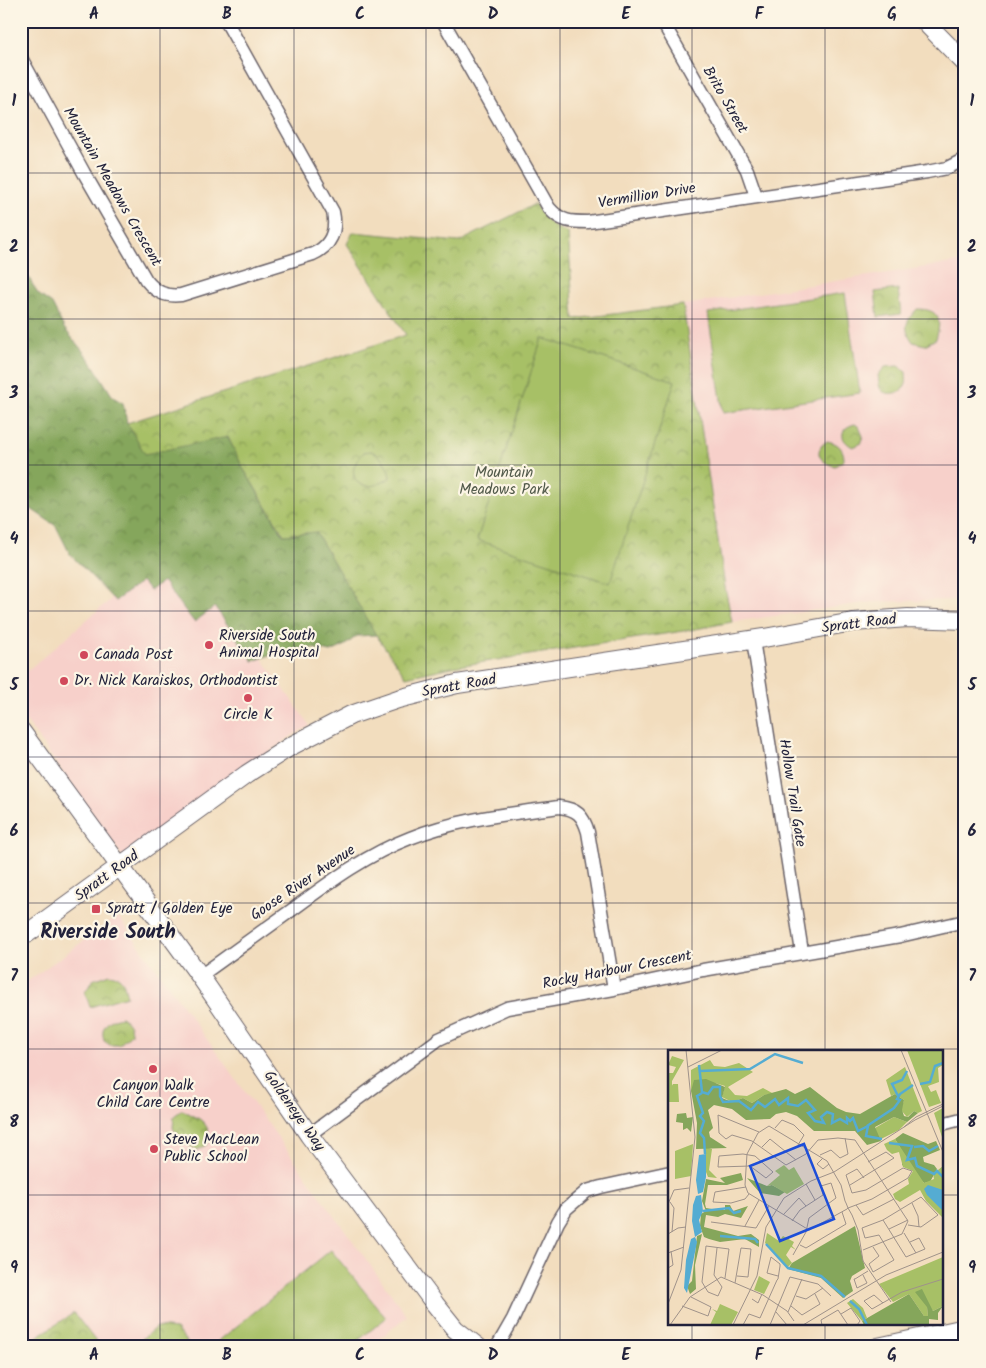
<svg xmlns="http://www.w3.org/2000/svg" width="986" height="1368" font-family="Kalam,sans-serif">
  <defs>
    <pattern id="forest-crowns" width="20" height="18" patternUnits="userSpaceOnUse" patternTransform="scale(1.25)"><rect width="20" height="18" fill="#85a65b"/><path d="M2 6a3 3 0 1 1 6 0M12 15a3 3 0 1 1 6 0" fill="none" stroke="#6c874c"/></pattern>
    <pattern id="park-crowns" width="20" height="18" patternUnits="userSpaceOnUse" patternTransform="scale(1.25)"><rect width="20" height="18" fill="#a7c066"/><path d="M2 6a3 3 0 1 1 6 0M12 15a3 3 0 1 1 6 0" fill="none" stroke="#889c55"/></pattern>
  </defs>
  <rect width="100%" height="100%" fill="#fcf5e5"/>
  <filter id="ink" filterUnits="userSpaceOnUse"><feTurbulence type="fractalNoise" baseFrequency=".02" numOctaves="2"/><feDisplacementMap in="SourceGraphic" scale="10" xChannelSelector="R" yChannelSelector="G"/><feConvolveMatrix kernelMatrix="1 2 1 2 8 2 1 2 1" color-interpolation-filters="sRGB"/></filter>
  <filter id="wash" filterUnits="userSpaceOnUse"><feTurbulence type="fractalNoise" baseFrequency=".0096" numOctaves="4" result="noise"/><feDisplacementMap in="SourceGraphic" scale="20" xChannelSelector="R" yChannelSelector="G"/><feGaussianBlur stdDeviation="1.12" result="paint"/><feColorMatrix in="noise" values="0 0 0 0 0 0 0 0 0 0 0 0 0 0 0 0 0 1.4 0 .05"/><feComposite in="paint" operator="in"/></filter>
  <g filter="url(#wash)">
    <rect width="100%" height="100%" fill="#f2ddbe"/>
    <path fill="#f7d0ca" d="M965,261v340l-14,-1 -79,2 -140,20 -7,-35 -42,-282z
      M145,570l21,1 52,25 92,130 -17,9 -170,122 -102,-143v-38z
      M118,916l289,400 -37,31h-270l-26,-34 -53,34v-361z"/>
    <path fill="url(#forest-crowns)" stroke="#54644b" d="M21,264l17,30 14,10 12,24 26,32 23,37 10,6 4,20 101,14 15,31 40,67 33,-3 60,103 -19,1 -13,10 -13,6 -20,-4 -15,1 -11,5h-12l-20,7 -38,-54 -21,15 -31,-41 -13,10 -8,-10 -27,20 -45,-47 -14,-28 -35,-24z"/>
    <path fill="url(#park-crowns)" stroke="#647150" d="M535,204c10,16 15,22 33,29l6,86 109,-14 42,282 7,35 -42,8 -238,37 -46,10 -30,-42 -60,-103 -32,3 -41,-67 -15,-31 -83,17 -18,-31 279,-88 -59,-91 6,-12 106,10z
      M898,289l3,25 -23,3 -3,-25z
      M917,309c22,0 25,10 19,30l-11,6 -12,-3c-10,-14 -8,-20 4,-33z
      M898,366l8,6c0,4 1,9 0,12 -2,9 -18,12 -24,7 -4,-4 -3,-11 -4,-16l7,-8z
      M855,424l4,3 4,9 -3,8 -7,3c-13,-6 -15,-19 2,-23z
      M827,441c11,2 17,7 17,19l-9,6c-15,-3 -23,-15 -8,-25z
      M109,974c15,2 14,8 18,22l-37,11 -5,-15 8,-12z
      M121,1017c7,4 10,8 10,17l-12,11h-9l-6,-4c-4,-14 3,-21 17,-24z
      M182,1110c16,8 28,11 27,31l-3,4 -8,5c-13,-5 -18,-11 -25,-22l1,-12z
      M74,1313l26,34h-79z
      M156,1327l20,2 12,15 -1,3h-46l1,-8z"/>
    <path fill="#a7c066" stroke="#647150" d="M845,293l15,100 -137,20 -15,-100z
      M542,338l133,43 -65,202 -133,-43z
      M371,451c10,4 18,15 19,27 -11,7 -23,12 -34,3 -6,-12 0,-20 8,-29z
      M331,1250l55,68 -36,29h-139z"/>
  </g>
  <g filter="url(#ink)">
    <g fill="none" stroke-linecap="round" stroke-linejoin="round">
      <defs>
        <path id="street" d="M443,21l106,187c12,14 22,14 39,14l339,-50 20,-4 18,-9
          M662,21l85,149 9,26
          M21,58l63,115 62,107c10,12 19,17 35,15l132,-41c18,-8 24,-23 20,-42l-107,-191
          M753,640l49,312
          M21,758l13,-9
          M200,976c32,-23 64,-46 96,-69 35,-26 72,-53 114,-69 47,-19 99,-24 149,-31 18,2 24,8 29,25l26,157
          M942,1124l23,-6
          M309,1135l130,-96 68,-31 107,-19 89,-19 197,-34 65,-15
          M497,1347l16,-28 45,-97 8,-13 21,-18 14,-4 69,-15"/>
        <path id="secondary" d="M924,21l41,42
          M21,731l179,245 109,159 126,169 20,25 23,18
          M21,938l226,-164 44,-28 60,-31 47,-16 59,-15 307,-46 89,-16 55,-4 57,2
          M878,1347l87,-19"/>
      </defs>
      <use href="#street" stroke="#6b6369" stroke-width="15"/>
      <use href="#secondary" stroke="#6b6369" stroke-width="20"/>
      <use href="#street" stroke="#fff" stroke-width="12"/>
      <use href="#secondary" stroke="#fff" stroke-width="18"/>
    </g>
  </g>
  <path fill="none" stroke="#22223b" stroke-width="1" stroke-opacity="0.55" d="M160,21v1326M294,21v1326M426,21v1326M560,21v1326M692,21v1031M825,21v1031M21,173h944M21,319h944M21,465h944M21,611h944M21,757h944M21,903h944M21,1049h944M21,1195h649M942,1195h23M692,1324v23M825,1324v23"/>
  <g fill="#d1495b" stroke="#fcf5e5" stroke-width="2">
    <circle cx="209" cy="645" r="5"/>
    <circle cx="84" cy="655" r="5"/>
    <circle cx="64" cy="681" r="5"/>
    <circle cx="248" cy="698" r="5"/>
    <rect x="91" y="904" width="10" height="10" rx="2.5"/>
    <circle cx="153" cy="1069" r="5"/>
    <circle cx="154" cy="1149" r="5"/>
  </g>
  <g text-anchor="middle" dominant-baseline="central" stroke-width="4.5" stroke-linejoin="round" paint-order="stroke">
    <g font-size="15" fill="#22223b" stroke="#fcf5e5">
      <text transform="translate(725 100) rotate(60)">Brito Street</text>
      <text transform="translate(112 187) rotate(60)">Mountain Meadows Crescent</text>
      <text transform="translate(647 196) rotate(-9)">Vermillion Drive</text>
      <text transform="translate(859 624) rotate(-7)">Spratt Road</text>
      <text transform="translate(459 686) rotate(-10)">Spratt Road</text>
      <text transform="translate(792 793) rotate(81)">Hollow Trail Gate</text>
      <text transform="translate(107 876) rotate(-36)">Spratt Road</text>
      <text transform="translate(303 883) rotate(-34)">Goose River Avenue</text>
      <text transform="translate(617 970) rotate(-11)">Rocky Harbour Crescent</text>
      <text transform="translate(294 1111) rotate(55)">Goldeneye Way</text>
    </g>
    <g font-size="15" fill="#51594a" stroke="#fcf5e5">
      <text x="504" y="473">Mountain<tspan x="504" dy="17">Meadows Park</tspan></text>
    </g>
    <g font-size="15" fill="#22223b" stroke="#fcf5e5" text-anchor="start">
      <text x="219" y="636">Riverside South<tspan x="219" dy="17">Animal Hospital</tspan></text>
      <text x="94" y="655">Canada Post</text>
      <text x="74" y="681">Dr. Nick Karaiskos, Orthodontist</text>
      <text x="248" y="715" text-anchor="middle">Circle K</text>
      <text x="106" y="909">Spratt / Golden Eye</text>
      <text x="153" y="1086" text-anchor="middle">Canyon Walk<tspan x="153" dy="17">Child Care Centre</tspan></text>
      <text x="164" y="1140">Steve MacLean<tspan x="164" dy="17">Public School</tspan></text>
    </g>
    <g font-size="20" font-weight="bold" fill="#22223b" stroke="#fcf5e5">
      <text x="108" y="933">Riverside South</text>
    </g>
  </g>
  <g transform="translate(668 1050)">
    <rect width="275" height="275" fill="#f2ddbe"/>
    <path d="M239,0h36v15l-5,3 1,14 -11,4 3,6 5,-2 5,13 -12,4zM42,10l4,6 11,1 14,-4 14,9 -25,15 7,8 12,1 16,-8 11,6 -10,1 -12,8 -9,-5 -11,4 -10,-5 3,-11 -10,-3 -24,8v-21zM237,17l17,44 -4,2 -4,-2 -7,6 -6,-7 3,-10 -9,-6 -4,2 -5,-16zM5,34h5l1,18h-11v-10zM275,58v32l-9,-27zM226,67l13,5 -8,8 -20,10 -4,-12zM25,94l-2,32 -16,3v-28zM38,97l6,2 -3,21 8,8 -9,-1 -2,-5zM275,207v49l-10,5 -16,-18 10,13 1,10h-4l-15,-22 -16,8 -14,-18zM185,249l10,9 4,10 -5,3 -15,-18z" fill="#a7c066"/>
    <path d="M38,29l19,8 -3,11 10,4 11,-4 9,5 12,-8 22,-6 9,5 15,-7 27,21 9,4 14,2 35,-20 9,6 -2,10 2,6 4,1 6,-6 4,2 -11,9 -13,-5 -19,10 6,14 -14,4 -12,-14h-41l-17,-15 -11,-4 -10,2 -6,5 -24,1 -14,-11 -18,-4 -6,5 5,18 -4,4 1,5 17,11 -31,1 1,-26 -6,-32 3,-11zM18,63l1,5 6,-1 -2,15 -4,-4 -4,2v-7l-7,-1 1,-8zM235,83l25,11 8,-3 4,9 -17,7 1,5 10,3 3,4 -7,13 -6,1 -12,-13 -10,-5v-14l-7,-12zM73,123l2,7 -16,5h-19l-3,19 1,4 12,2h7v-5h5l3,6 15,-5 -7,12 -16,-4 -7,3 -12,-2 -2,12 34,9 13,-2 8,6v7l-14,-8 -25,3 -11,-3 -5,-2 -4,-11 1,-12 5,-3 -4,-10 4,-22 19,4 -5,-5zM79,128l20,8 5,-1 13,7 -6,4 -19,-3zM187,176l10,42 -13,8 -2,5 3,10 -10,7 -22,-20 -33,-9 4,-6zM34,184l-7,31 1,24 -6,5 -3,-8 5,-5 5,-45zM254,239l11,22 10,-5 -5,7v7l-9,-1v6h-65l-2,-4 47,-27 15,22h4l-1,-9 -12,-15z" fill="#85a65b"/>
    <path d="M4,6l12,4 -12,21v10l-4,1v-19h5l3,-6 -8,-2z" fill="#a7c066"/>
    <path d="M227,89l29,44 10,-4 -1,-5 10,-8v52l-17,-17 -6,-11 -20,12 -5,-3 -2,-5 16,-10 -1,-5 5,-8 -10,-4 -4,-15 -7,2 -5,-4 -3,-6zM116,115l5,5 5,-3 10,17 -17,10 -15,-9 -5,1 13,-11 -5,-4zM99,183l12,8 4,-5 11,6 -2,4 4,4 -5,-3 -5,8 6,8 -4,4 -23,-24zM91,226l11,6 -6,12 -10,-4zM52,254l18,8 -7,13h-21l6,-13 -4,-3 5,2z" fill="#a7c066"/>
    <path d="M38,104v23l-3,15 -5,2 -2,-14 3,-25zM260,135l15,5v21l-16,-16 -3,-6zM33,145l2,16 -4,9 3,12 -7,5 -3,-16 1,-16 3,-9zM27,187l2,5 -10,51 -3,-5 2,-28 5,-21z" fill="#55acd2"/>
    <path fill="none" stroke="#55acd2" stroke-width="2.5" d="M31,15l3,27 6,2 5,-7h7v9l3,6 16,-1 12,9 7,-8 7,5 10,-8 4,6 9,-7v6l10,2 8,-6 9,10 -7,3 7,8 9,2 -3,-6 6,-5 6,2 -1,9 8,-4 7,4v-5l3,3 3,-3 5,13 10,-5 -2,10 16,3M32,21l50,-2 25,-15 28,9M252,34l10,-2 5,-16 8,-3M34,43l-5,3 6,17 -3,3 4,5 -4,12 4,5 1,16M230,46l-6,-12 10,-4 5,-9M199,76l27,-18 6,-8 -3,-1 3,-5 13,-9M221,93l23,3 -5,14 8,-2 2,8 17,8 3,-3 6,6M246,97l9,-1 6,5 9,-5M35,161l26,-3 5,5 7,-2M52,186l35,3 3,4M98,194l22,24 33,8 24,21M182,251l9,8 8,16"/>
    <path fill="none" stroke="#9f928a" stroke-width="1" d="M233,0l42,102M20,17l34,-17M236,77l12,-10 27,-13M107,78l7,-8 12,5 10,10 -6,10M91,82l-41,-17 1,18 7,6 6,-4 20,6 34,24 20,-11 12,-14 20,-2 17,2 53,81 -6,13 -39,16M94,97l8,-8 26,21M75,104l12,2 18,16 -7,6 -16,-12 -32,1 1,-11zM152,105l11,-5 9,8 8,-4 -3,-16M155,108l-6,6 6,5 6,-5M196,128l-7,-9 -11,6 6,18 14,-3 37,-22 9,3 -4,7 -36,21 -24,9 -1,1 -38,21 -61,-37 -3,-8 2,-31 11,-21 11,-7 58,35 14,24 4,16 1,2 2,5 4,7 6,15 5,31 28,41M138,134l9,16M182,135l44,-27 -8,-6 -18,10M78,137l-31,5 -2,10 18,1 14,-4 4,-5M2,152l4,6 -2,24M244,153l6,13 1,11M0,154l6,-14 15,-2M188,155l7,10 31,-16M115,165l16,-17 7,8M215,170l23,37 19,-8 -6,-11 -9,4M124,171l8,-11 23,-15 -2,-9 10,-3 5,15 -27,20 -3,14 -13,23M43,172l45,6 13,-22M77,176l14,-26M221,179l19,-9M236,183l12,20M0,184l10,-6 8,-1M132,195l6,3 40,-24 -4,-12M205,197l6,9 -10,8 4,8 21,-12 -15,-25 -14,3 -3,-10 21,-8 38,-23 17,18 -17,12 -13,-2M49,198l-3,27 8,12 -4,9 -10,-4 -6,-10 4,-36 23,3 -4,29M0,203l16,-6M0,218l5,-3 -2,-14M195,225l4,8 -10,5 -3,-9h1l13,-8M67,233l6,-35 10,1 -3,28 -11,-1M128,246l10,3 17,-11M84,249l6,4 4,-9M215,253l-9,-8 -10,6 8,8 30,-17 41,-13M0,254l13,-34 14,-133 -9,-87M14,256l26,10 3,-9 -20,-10M123,256l11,9 18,-11 -5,-10M108,262l11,13M120,262l14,-33M173,264l10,-6 9,13 -3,4M2,275l20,-28 31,-20 42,18 24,16 7,10M65,275l24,-49 9,-49 18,-29 27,-17 23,-9 81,-52 28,-14M75,275l6,-11 11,4 17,-38 1,-1 2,-13v-2l-9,-7 -4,16 11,3M102,275l20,-48 28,7 13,12M135,275l83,-50 57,-23M154,275l-1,-5 17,-10 10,15"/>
    <path fill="#1d4ed8" fill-opacity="0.15" stroke="#1d4ed8" stroke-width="2.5" d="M136,94l30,75 -54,22 -30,-75z"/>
    <rect width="275" height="275" fill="none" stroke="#22223b" stroke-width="2.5"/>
  </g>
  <rect width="986" height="1368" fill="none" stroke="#fcf5e5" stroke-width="55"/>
  <rect x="28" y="28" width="930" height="1312" fill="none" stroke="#22223b" stroke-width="2"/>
  <g font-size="16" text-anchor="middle" font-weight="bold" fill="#22223b">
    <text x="94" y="19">A</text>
    <text x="227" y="19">B</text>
    <text x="360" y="19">C</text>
    <text x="493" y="19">D</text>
    <text x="626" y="19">E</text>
    <text x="759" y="19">F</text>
    <text x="892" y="19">G</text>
    <text x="14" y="106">1</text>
    <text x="972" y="106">1</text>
    <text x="14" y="252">2</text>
    <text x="972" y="252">2</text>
    <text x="14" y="398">3</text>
    <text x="972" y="398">3</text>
    <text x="14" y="544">4</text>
    <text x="972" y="544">4</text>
    <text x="14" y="690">5</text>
    <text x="972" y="690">5</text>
    <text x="14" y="836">6</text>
    <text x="972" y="836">6</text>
    <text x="14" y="981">7</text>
    <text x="972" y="981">7</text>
    <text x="14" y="1127">8</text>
    <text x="972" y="1127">8</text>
    <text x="14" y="1273">9</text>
    <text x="972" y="1273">9</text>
    <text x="94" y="1360">A</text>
    <text x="227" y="1360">B</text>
    <text x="360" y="1360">C</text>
    <text x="493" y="1360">D</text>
    <text x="626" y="1360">E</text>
    <text x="759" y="1360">F</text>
    <text x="892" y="1360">G</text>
  </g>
</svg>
